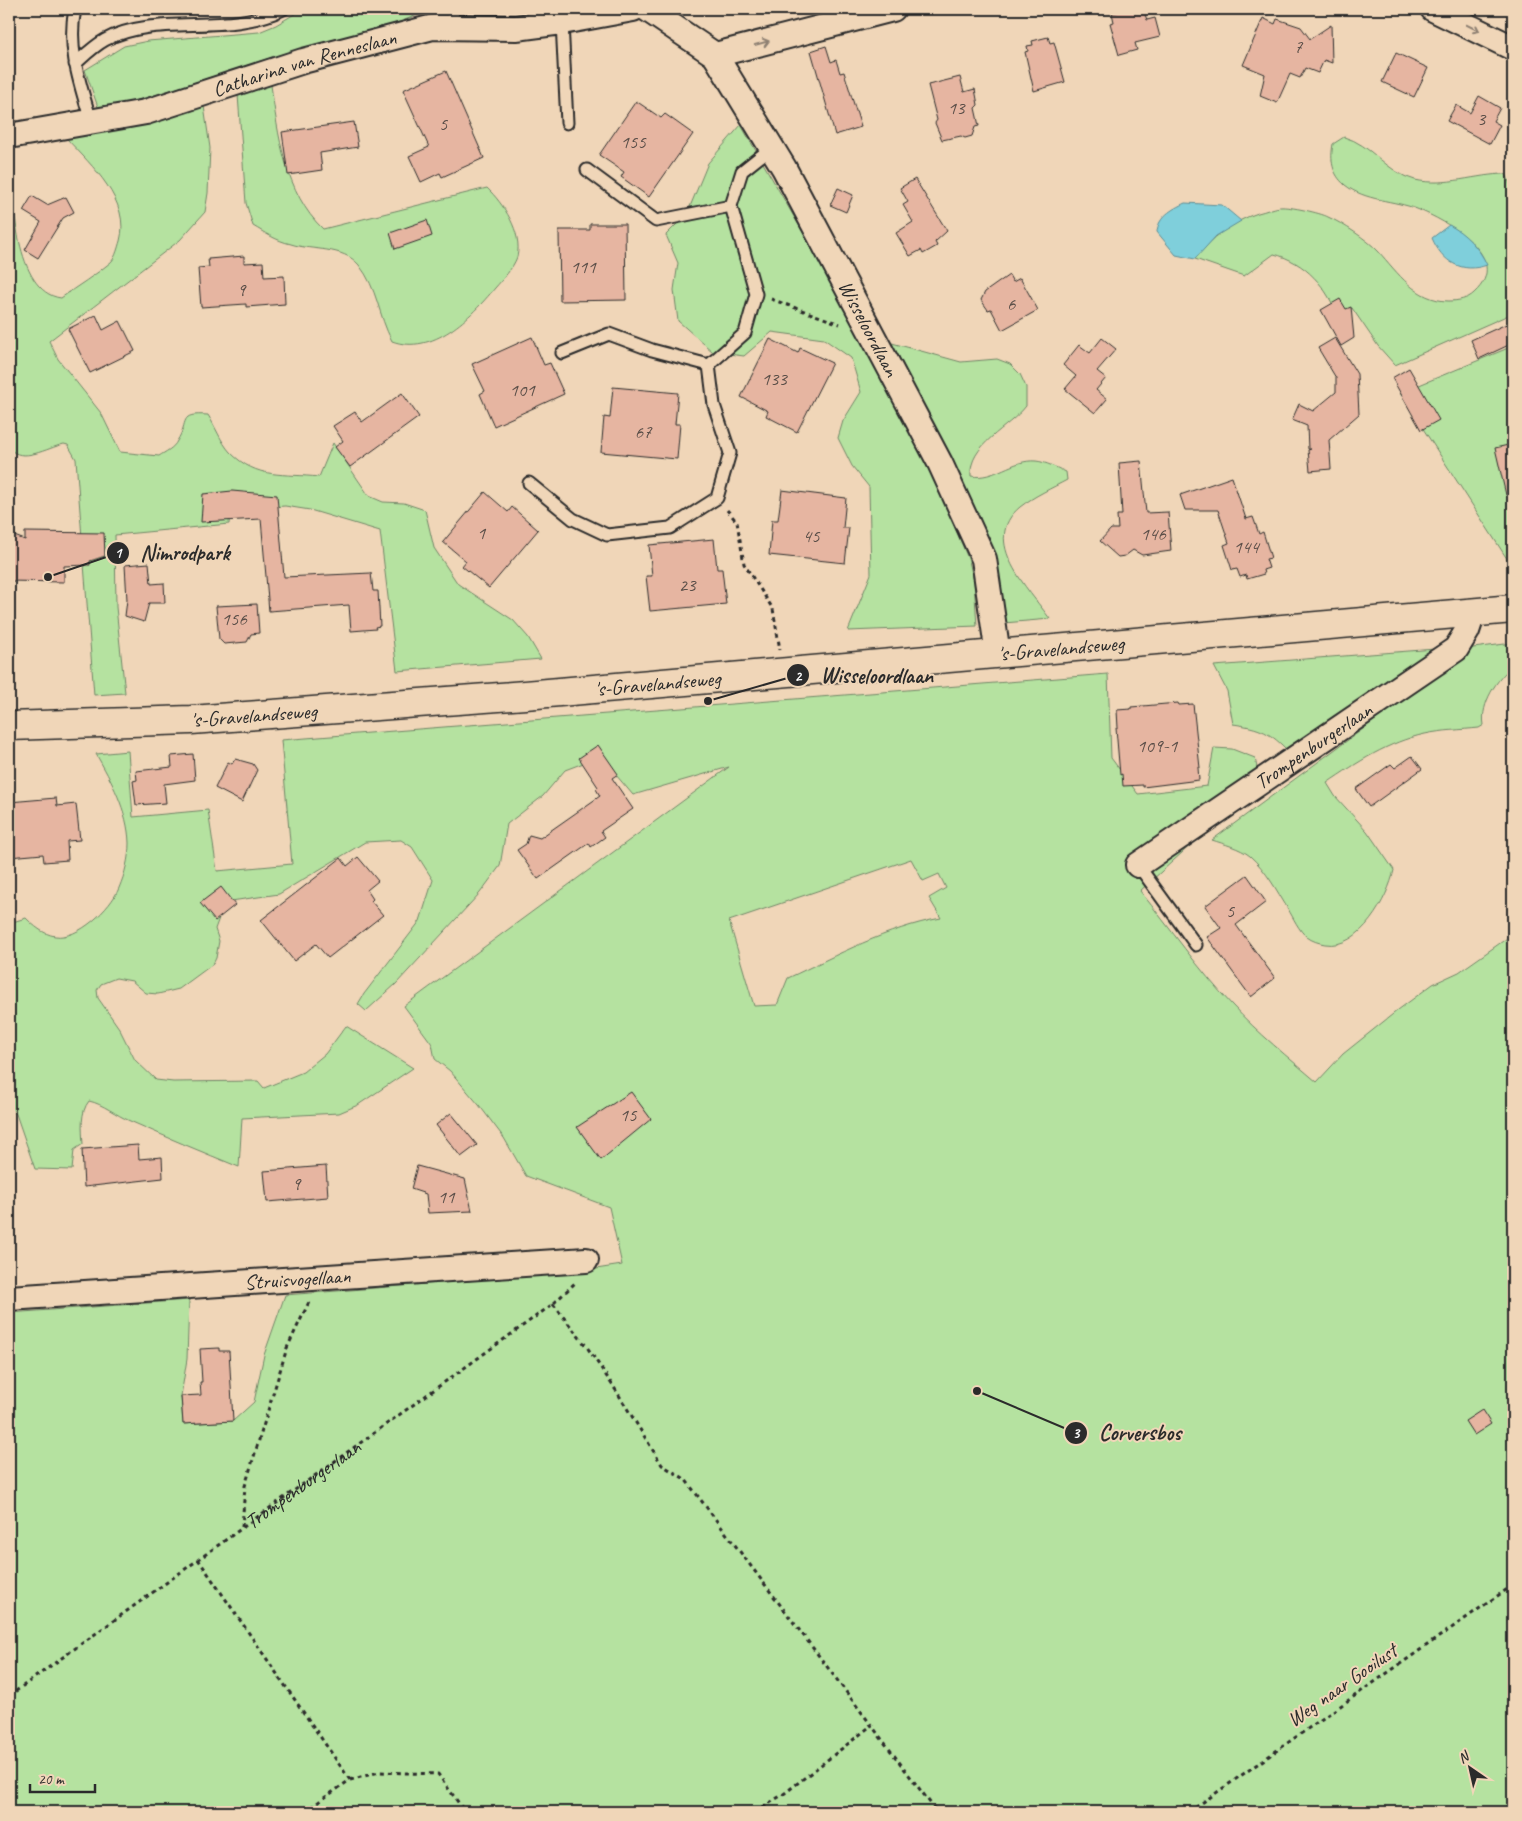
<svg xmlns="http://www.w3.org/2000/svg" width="1522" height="1821" font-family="Caveat,sans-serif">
  <rect width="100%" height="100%" fill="#f0d6b8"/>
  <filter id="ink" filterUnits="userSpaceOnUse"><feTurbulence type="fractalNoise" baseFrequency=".02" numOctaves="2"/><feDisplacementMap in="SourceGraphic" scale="10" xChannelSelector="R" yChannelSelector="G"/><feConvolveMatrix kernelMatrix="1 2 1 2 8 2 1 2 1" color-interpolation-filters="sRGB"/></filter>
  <g filter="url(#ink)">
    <path fill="#b5e2a0" stroke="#708666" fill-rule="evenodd" d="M303,9h126c-36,20 -79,25 -119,37 -71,20 -139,47 -211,64l-14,-40 39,-24 24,-5 111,-9 17,-7z
      M271,85c7,49 14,108 52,144l164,-41c16,15 36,45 30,69 -4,11 -14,22 -22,31 -24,29 -62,68 -103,53 -14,-26 -14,-52 -33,-76 -16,-19 -47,-14 -68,-21 -14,-3 -26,-11 -38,-18l-7,-23 -8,-108z
      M204,106l6,42 -2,45 -3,19 -25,28 -131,101 9,18 43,54 19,39 39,4c6,-4 15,-8 18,-15 13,-20 0,-28 31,-26 7,11 13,27 22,37 27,28 54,21 89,25l14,-34 36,53 14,6 21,1 21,7 9,38 24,36 55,36 15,17 13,22 -144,12 -17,-140 -70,-21 -25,-4 -55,4 -1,14 -114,11 1,72 9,86 -31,2 -18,-236 -8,-14 -4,-1c-17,4 -42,20 -55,4v-287c5,36 5,131 52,137 16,-12 35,-23 50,-36 5,-5 7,-15 9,-21 11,-40 -28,-75 -53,-102l81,-18z
      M741,125l108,187 76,144 44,105 5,21 3,44 -129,5 23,-57 -2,-87 -17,-21 -14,-28 5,-17 18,-29 -10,-34 -27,-19 -52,-7 -28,24 -31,-4 -35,-31 -4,-31 4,-27 -12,-28 21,-21 21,-51z
      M1344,137c27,7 43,36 71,43 31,7 61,-6 91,-6l7,17v122l-118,52 -17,-19 -26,-38 -14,10c-10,-31 -33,-56 -64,-64l-30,22 -49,-17c16,-21 38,-38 63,-46 8,-2 15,-5 22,-6 9,-1 41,6 48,10 14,6 40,23 50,34 20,22 38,50 71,50 9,0 19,-2 25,-8 40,-36 -28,-72 -57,-84 -23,-9 -52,-8 -72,-24 -13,-11 -15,-25 -12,-41z
      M892,343l69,19 36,-3 13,5 10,10 6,13v19c-17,22 -58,39 -55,70 24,4 41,-17 65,-15 10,1 21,7 30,11l1,8c-15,8 -33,16 -47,27 -41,34 9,82 30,112l-46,4 -16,-70 -45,-109z
      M1513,346v222l-113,-175z
      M1513,643v23c-16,12 -33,38 -29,59l-5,3c-18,2 -36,2 -54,6 -37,8 -67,28 -98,49l8,13 32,35 27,39c-6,28 -34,80 -69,74 -6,-1 -13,-3 -18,-7 -8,-6 -14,-20 -19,-28 -11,-18 -22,-39 -38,-53 -10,-8 -26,-12 -38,-16l261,-192z
      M1435,649l-145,104c-20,-21 -29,-25 -57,-29l-6,-33 -13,-25z
      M1108,674l3,84 27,36 69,-8 7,-38 18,1 23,9 5,24 -120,109c31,38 58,78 92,114 26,28 56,52 85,77l26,-28 55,-44 35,-26 26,-12 54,-38v878h-1504v-499l180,-13 -2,59 -6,37 2,28 50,-3 21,-19 10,-47 21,-60 285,-22 52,-8 -13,-58 -83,-31 -22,-38 -25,-33 -29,-34 -15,-12 -3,-15 -28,-38 325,-239 -96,28 -17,-20 -22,-16 -29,11 -22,26 -36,28 -7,42 -20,27 -84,91 -30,27 -8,-7 6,-10 56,-73 13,-41 -21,-33 -11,-7 -36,2 -86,52 -48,7 -8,6 -8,22 4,12 -3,17 -3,6 -34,25 -21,5 -12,-1 -14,-12 -16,-3 -15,6 -4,6 1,8 21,30 16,32 21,20 17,2 85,-1 6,7 39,-16 22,-18 21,-28 67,42 -55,37 -19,8 -97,5 -3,49c-37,-15 -73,-30 -109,-46 -14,-6 -27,-17 -41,-20 -9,11 -7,29 -6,43l-9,6 -2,20 -37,-1 -19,-55 -7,-9v-182l17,-5c8,8 17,16 29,18 23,4 56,-28 64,-48 6,-14 10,-30 10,-45 -1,-32 -18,-63 -33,-89l32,-3 5,66 75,-7 9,61 75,-7 -11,-124zM911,859l12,22 16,-7 7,14 -17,10 12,20c-54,10 -104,37 -153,60l-11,27 -23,1 -25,-85z"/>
    <path fill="#7fcfdb" stroke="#5d8d95" d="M1185,203l37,2 19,16 -25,15 -21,23 -19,-4 -19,-23c1,-15 15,-23 28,-29z
      M1449,225c16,8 31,24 38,40 -25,9 -45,-3 -55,-27z"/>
    <path fill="#e6b5a1" stroke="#2b2b2b" d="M1130,9h13l4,11 8,-2 5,19 -25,6 2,7 -18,5 -9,-32 4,-1 -2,-9z
      M1263,18l12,6 2,-5 24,8 9,12 21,-14 1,38 -8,-3 -6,13 -13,-5 -5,10 -10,-4 -13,29 -17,-7 5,-22 -22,-9z
      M1048,37l2,6 4,-1 11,40 -31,9 -9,-39 3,-1 -1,-5 6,-1 -1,-4z
      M826,46l5,16 5,-2 4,13 4,-1 17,55 -26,8 -24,-84z
      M1396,53l32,15 -14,29 -32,-15z
      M446,71l38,87 -42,19 -2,-4 -19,9 -12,-26 20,-9 -26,-57z
      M960,77l4,15 11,-3 3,16 -3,3 4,18 -4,1 -3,9 -7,2 -4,-2 -19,4 -7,-17 2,-3 -9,-35z
      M1479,96l21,12 -7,13 7,4 -10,19 -43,-23 9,-16 14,8z
      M636,101l25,17 4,-4 28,20 -44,63 -28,-20 3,-5 -25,-17z
      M354,122l4,25 -38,6 2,17 -34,5 -6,-43z
      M915,179l32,52 -12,11 2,4 -14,8 -2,-4 -11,6 -14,-23 17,-11 -10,-17 5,-3 -8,-14z
      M838,188l15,7 -7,17 -16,-7z
      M32,196l15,9 19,-8 8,15 -11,6 -25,40 -13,-8 16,-28 -18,-11z
      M427,220l5,16 -37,13 -5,-16z
      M590,224h35l1,76 -66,1 -1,-71h31z
      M244,256v7l19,-1 1,15 20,-1 1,28 -39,3v-3l-45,3 -3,-39 11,-1 -1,-8z
      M1009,275l4,7 7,-4 18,32 -36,20 -11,-21 -3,1 -7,-10 4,-8z
      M1340,299l6,10 5,-2 3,31 -13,8 -20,-36z
      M96,315l7,15 17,-9 15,30 -45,22 -22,-44z
      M1513,321v22l-34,16 -8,-19z
      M532,337l12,28 6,-2 14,31 -70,32 -14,-32 5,-3 -13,-27z
      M1102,338l14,11 -19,22 9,7 -10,12 11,9 -12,14 -30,-24 11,-13 -13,-11 16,-20 11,8z
      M1335,338l22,36 2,40 -30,26 2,29 -21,2 -2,-21 3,-1h-3l-1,-23 -15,-6 7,-16 14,7 23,-19v-14l-18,-30z
      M770,339l28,14 2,-5 32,15 -35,69 -31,-16 2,-5 -27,-14z
      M1409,368l30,52 -18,10 -29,-52z
      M613,387l65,6 -3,31h5l-3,35 -76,-7 3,-35 6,1z
      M402,393l17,24 -69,50 -15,-20 8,-6 -10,-15 22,-14 7,10z
      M1513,444v51h-7l-11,-47z
      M1141,461l5,52 22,-1 3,39 -29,4 -9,-5 -8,6 -7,1 -18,-16 11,-12h7l-1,-14h5l-3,-52z
      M1232,477l14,42 7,-2 6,17 4,-2 8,26 -5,1 3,9 -6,2 1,4 -17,5 -1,-4 -6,2 -3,-8 -5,1 -8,-25 5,-2 -11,-33h-33l-5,-15z
      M782,490l64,8 -3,30h6l-4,35 -76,-8 3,-35h6z
      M232,491l45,4 7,82 87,-4 2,18h5l2,35 -5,1 1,2 -25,2 -2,-26 -80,6 -8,-92 -60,3 2,-28z
      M485,492l23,20 4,-5 26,23 -49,58 -27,-22 4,-5 -23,-19z
      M25,532l79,1 1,23 -15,5v4l-26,1v16l-55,-1v-47l16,6z
      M714,539l3,30h5l4,35 -76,7 -4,-35h6l-3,-31z
      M149,563l2,21 13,-1 1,20h-16l-5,19 -19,-6 2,-16 -2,-35z
      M257,604l2,29 -8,1 -4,8 -23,2 -5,-5 -3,-33z
      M1178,703l1,2 14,-1 7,64h-2l1,12 -56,7v-2l-20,1 -1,-12 -2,1 -4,-47h2l-1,-18 14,-1v-2z
      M598,745l20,29 -6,4 21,31 -32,22 4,6 -14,10 -2,-4 -51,36 -21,-29 9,-6 3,-9 11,3 60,-42 -4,-7 2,-2 -19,-29z
      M193,754l2,26 -31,4 2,19 -30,2 -3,-24 4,-1 -1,-9 36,-4 -1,-11z
      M1412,756l10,13 -53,38 -13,-18 35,-25 4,4z
      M235,759l18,5 4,6 -15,32 -27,-14 13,-26 4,2z
      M56,798l1,8 19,-2 4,36 -13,1 1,19 -24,2 -1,-8 -34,3v-55z
      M358,857l20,24 -11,9 6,9 -2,2 12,14 -55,43 -12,-14 -22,17 -33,-41 80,-62 6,8z
      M1247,875l19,27 -30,23 39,53 -24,19 -44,-60 14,-9 -16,-22z
      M221,887l14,18 -20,16 -15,-18z
      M631,1092l20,27 -50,41 -24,-33z
      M451,1113l26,32 -16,12 -25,-32z
      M138,1145l1,14 23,-2 1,21 -79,9 -2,-38z
      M326,1166l2,31 -61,5 -3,-31z
      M417,1166l48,13 7,32 -44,2 -2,-19 -15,-5z
      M219,1348v3h10l4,70 -50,3 -2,-28 20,-1 -1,-13h2l-2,-33z
      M1482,1410l9,14 -17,11 -9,-14z"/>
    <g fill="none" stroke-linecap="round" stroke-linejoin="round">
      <defs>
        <path id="service" d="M75,9c-8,39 5,75 16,112
          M452,9l2,19
          M562,22l5,101
          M75,64c10,-9 19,-18 30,-24 53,-28 121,-3 178,-31
          M587,170l69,51 75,-15 11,-35 29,-23
          M562,353l47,-19 43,16 57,15 36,-32 11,-39 -25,-88
          M529,483l44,36 34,16 63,-7 47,-30 13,-45 -16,-48 -5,-40
          M1138,865l58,80"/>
        <g id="minor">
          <path id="s2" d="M647,9l68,46 69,113 156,295 44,96 14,96"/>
          <path d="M1433,9l80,39"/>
          <path d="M715,55l178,-46"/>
          <path id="s3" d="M9,136l137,-24 157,-51 130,-34 83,1 46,-6 71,-13"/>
          <path id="s4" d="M1138,865l318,-216 11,-18 6,-18"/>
          <path id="s5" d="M9,1298l577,-38"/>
        </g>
        <g id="tertiary">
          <path id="s6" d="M9,726l182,-6 334,-25 988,-86"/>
        </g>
      </defs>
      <use href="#service" stroke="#2b2b2b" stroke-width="15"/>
      <use href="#minor" stroke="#2b2b2b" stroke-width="28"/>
      <use href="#tertiary" stroke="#2b2b2b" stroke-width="31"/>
      <g stroke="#2b2b2b" stroke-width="3" stroke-dasharray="4 4" stroke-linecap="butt">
        <path d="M771,299l69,25"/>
        <path d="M727,510l10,12 7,42 29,45 7,41"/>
        <path d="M553,1304l34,43 30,45 45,73 23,14 252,333"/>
        <path d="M242,1527l3,-41 42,-138 23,-48"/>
        <path d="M198,1559l152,221"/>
        <path id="s1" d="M9,1696l544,-392 22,-21"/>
        <path d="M304,1812l46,-32 29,-8 59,2 27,38"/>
        <path d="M756,1812l29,-19 87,-68"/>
        <path d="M1189,1812l324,-227"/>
      </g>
      <use href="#service" stroke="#f0d6b8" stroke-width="11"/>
      <use href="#minor" stroke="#f0d6b8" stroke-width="24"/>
      <use href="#tertiary" stroke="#f0d6b8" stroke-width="28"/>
    </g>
    <defs><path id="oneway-shaft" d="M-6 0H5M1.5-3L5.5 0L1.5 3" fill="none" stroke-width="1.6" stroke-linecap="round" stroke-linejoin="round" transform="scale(1.25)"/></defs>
    <g stroke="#8e8072">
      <use href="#oneway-shaft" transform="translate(1473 28) rotate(26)"/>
      <use href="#oneway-shaft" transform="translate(762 43) rotate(-15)"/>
    </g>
  </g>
  <g text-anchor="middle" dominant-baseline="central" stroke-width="4" stroke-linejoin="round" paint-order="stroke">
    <g font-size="19" fill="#5a4e48">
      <text x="1298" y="47">7</text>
      <text x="956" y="108">13</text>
      <text x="1481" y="119">3</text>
      <text x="443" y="124">5</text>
      <text x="633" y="142">155</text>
      <text x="583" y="267">111</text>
      <text x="241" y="290">9</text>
      <text x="1011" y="304">6</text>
      <text x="774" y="379">133</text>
      <text x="522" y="390">101</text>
      <text x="643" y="432">67</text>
      <text x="481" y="533">1</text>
      <text x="1153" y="534">146</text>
      <text x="811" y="536">45</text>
      <text x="1246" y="547">144</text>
      <text x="687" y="585">23</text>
      <text x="234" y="619">156</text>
      <text x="1157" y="746">109-1</text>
      <text x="1230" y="911">5</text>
      <text x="628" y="1115">15</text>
      <text x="296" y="1184">9</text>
      <text x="446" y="1197">11</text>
    </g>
    <g font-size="21" fill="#2b2b2b" stroke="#f0d6b8">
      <text stroke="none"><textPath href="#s3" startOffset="305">Catharina van Renneslaan</textPath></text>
      <text stroke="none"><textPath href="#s2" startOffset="396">Wisseloordlaan</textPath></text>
      <text stroke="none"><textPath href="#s6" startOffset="1055">'s-Gravelandseweg</textPath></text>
      <text stroke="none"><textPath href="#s6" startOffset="650">'s-Gravelandseweg</textPath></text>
      <text stroke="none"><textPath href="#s6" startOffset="245">'s-Gravelandseweg</textPath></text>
      <text stroke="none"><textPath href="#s4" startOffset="212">Trompenburgerlaan</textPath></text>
      <text stroke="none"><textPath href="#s5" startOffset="289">Struisvogellaan</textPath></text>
      <text stroke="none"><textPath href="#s1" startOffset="362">Trompenburgerlaan</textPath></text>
      <text transform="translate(1342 1685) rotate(-35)">Weg naar Gooilust</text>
    </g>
  </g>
  <path fill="none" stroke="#2b2b2b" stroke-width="2" d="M48 577L118 553M708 701L798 675M977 1391L1076 1433"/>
  <g fill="#2b2b2b" stroke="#f0d6b8" stroke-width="2">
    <circle cx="48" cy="577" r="5"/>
    <circle cx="708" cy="701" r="5"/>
    <circle cx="977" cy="1391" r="5"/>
    <circle cx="118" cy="553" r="12"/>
    <circle cx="798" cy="675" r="12"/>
    <circle cx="1076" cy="1433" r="12"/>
  </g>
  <g font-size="15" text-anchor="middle" font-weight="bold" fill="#fff">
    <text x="118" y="558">1</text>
    <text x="798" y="681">2</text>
    <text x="1076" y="1438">3</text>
  </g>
  <g font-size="22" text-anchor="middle" font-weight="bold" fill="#2b2b2b" stroke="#f0d6b8" stroke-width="4" stroke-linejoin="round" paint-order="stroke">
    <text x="185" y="560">Nimrodpark</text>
    <text x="877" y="683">Wisseloordlaan</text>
    <text x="1140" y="1440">Corversbos</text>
  </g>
  <rect width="1522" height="1821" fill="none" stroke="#f0d6b8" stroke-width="30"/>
  <rect x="15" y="15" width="1492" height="1791" fill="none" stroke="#2b2b2b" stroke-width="2" filter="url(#ink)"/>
  <g transform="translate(1470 1768) rotate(326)" stroke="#f0d6b8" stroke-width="4" paint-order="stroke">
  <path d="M0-4L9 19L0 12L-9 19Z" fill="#2b2b2b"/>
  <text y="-8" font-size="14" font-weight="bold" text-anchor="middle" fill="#2b2b2b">N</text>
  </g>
  <path d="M30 1784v8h65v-8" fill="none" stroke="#2b2b2b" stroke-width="2.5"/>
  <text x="38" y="1784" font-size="15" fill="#2b2b2b" stroke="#f0d6b8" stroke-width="4" paint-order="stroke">20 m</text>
</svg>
